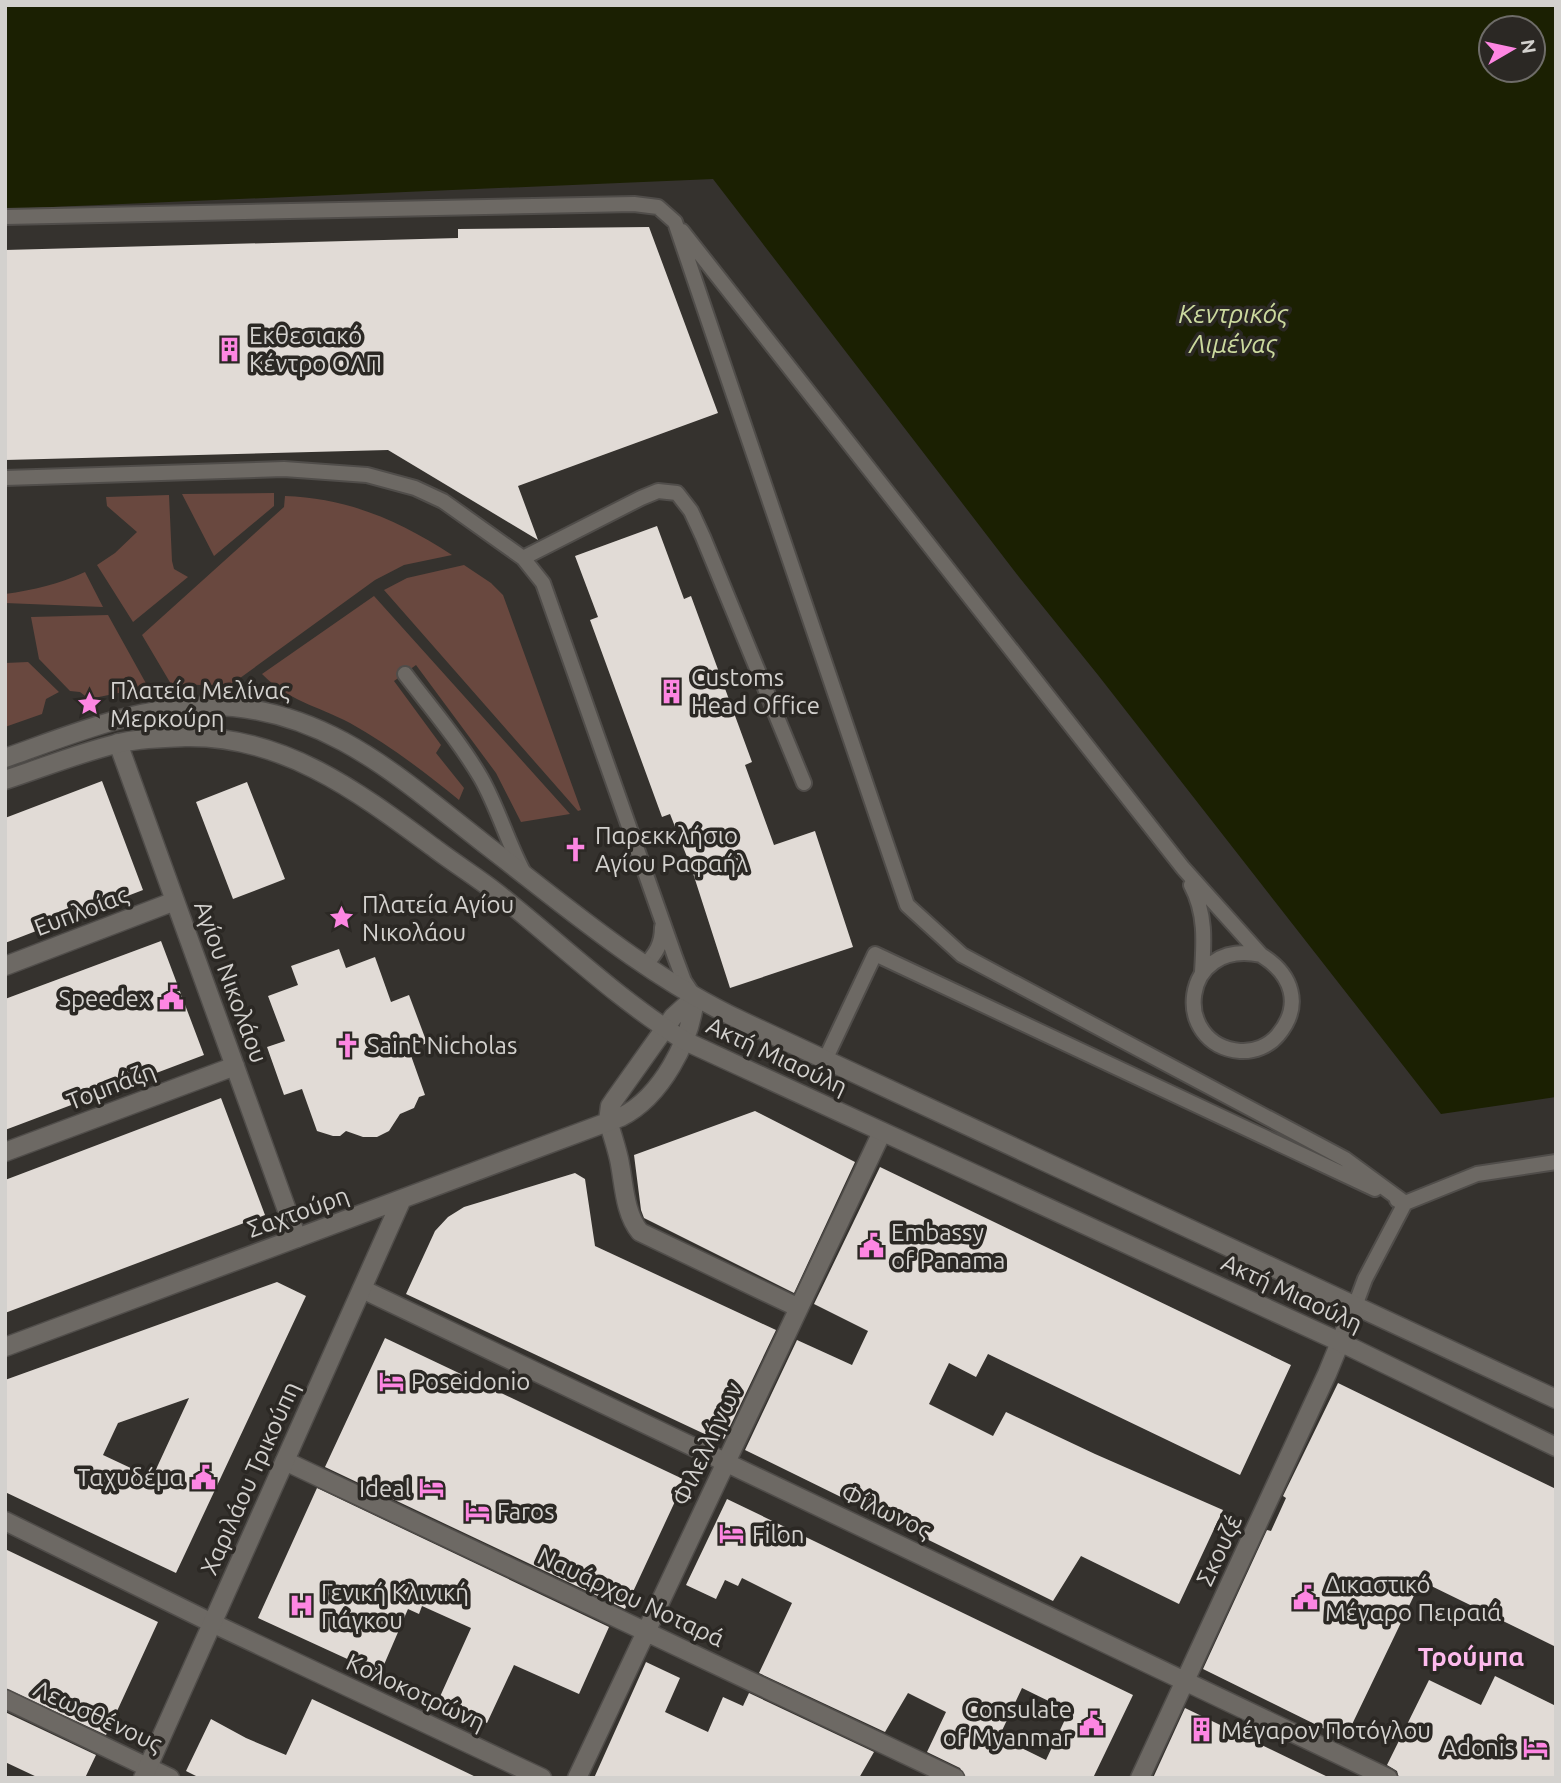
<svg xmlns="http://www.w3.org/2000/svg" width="1561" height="1783" font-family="Ubuntu,sans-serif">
  <rect width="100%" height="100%" fill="#35322e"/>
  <path fill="#69483f" d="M274,493v13l-60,50 -32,-62z
    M169,495l3,66 2,8 14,8 -55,45 -36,-57 18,-12 22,-21 -30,-26 -1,-9z
    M285,496c63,2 115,25 167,59l-48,10 -29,15 -146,106 -58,-2 -29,-49 142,-128z
    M464,565l27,18 12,12 78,215 -3,1 -194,-221 23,-12z
    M85,572l18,35 -98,-4v-9c29,-4 54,-10 80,-22z
    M374,596l196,218 -49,8 -25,-49 -80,-108 -22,16 47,64 -5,8 28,35 -5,12c-34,-28 -70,-55 -109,-77 -34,-18 -60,-21 -88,-49z
    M108,615l40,72 -59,12 -9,-7 -10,-1 -31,-32 -8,-42z
    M28,662l31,30 -13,7 -4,15 -37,13v-64z"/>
  <path fill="#1b2002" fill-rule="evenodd" d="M5,5h1551v1092l-115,17 -343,-439 -79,-98 -306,-398 -708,30zM1491,28h42v42h-42z"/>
  <path fill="#e1dbd6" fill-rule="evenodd" d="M649,227l69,186 -200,73 20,54 -150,-90 -383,10v-210l453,-12v-9z
    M657,526l27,73 7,-3 61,166 -7,3 29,80 41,-14 38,116 -123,41 -39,-121 -21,-53 -8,3 -72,-197 8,-3 -23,-61z
    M102,781l41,109 -138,53v-125z
    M247,782l38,97 -52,20 -37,-97z
    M161,941l43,114 -199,75v-131z
    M339,949l7,19 29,-11 16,45 18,-7 18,48 -18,7 16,45 -6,2 -5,11 -14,6 -11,17 -12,6h-14l-17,-6 -6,5h-7l-16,-5 -15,-42 -18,6 -17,-48 18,-6 -17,-45 30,-11 -7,-19z
    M221,1098l44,117 -260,98v-133z
    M755,1111l100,51 -61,131 -150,-75 -3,-8 -7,-55z
    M880,1167l411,198 -51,110 -252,-121 -12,23 -27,-14 -20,41 64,32 13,-24 89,42 128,56 -44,94 -98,-48 -28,45 -308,-151 52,-110 55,25 16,-34 -54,-27z
    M575,1173l10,6 10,67 181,84 -52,109 -11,-5 -2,3 -305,-143 29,-63 13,-14 16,-10z
    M277,1282l29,14 -130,277 -171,-81v-112zM189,1398l-37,80 -49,-23 15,-32z
    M385,1338l300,142 -60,129 -300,-142z
    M1338,1383l218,106v158l-135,-66 -76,158 -142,-70 64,-139 4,1 15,-33 -3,-2z
    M317,1488l292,139 -30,67 -65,-29 -27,58 -49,-22 33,-73 -49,-22 -3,8 -11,-5 -28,65 -122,-56z
    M727,1499l406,196 -40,83h-127l-6,-10 -33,-16 19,-40 -38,-19 -23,39 -126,-59 33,-70 -50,-25 -4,8 -13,-6 -9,19 -30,-14zM1022,1688l47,23 -23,49 -47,-23z
    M5,1549l153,73 -52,113 -101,-47z
    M646,1662l34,16 -15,34 43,20 15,-35 20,9 6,-13 125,59 -15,26h-265z
    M1495,1676l61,30v72h-157l-2,-7 -10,-6 42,-85 52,25z
    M312,1699l87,41 79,38h-278l-14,-7 25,-52 35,19 40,17z
    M1185,1708l145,70h-177z
    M5,1712l91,43 -11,23h-46l-34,-16z"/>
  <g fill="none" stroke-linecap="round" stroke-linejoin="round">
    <defs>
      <path id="service" d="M5,217l629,-13 24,3 17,15 232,683 55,50 383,204 60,44
        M682,231l501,637 78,87c31,19 42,50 17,80 -9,11 -24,17 -38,16 -69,-6 -60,-113 21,-96
        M5,478l279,-9 83,6 48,13 28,13 80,57 20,25 132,374 9,24 8,12
        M523,558l118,-60 17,-7 19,2 14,18 12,26 101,246
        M405,674c26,34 55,68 76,104 17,30 26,63 42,93
        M1191,885c15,28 13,57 11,87
        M644,966c12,-12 18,-22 18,-39
        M825,1060l50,-106 500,235
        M1397,1200l8,3 72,-29 79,-12
        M1355,1306l10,-27 40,-76"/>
      <path id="minor" d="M118,743l179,495
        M5,966l170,-65
        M608,1121c4,13 8,25 11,38 5,23 5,54 21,73l159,76
        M5,1152l230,-86
        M362,1289l1026,489
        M285,1461l670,317
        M5,1521l207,102 330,155
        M5,1699l165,79
        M577,1778l305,-646
        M1140,1778l187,-404 28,-68"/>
      <path id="tertiary" d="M608,1121l2,-15 4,-6 59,-83 22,-20
        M5,1347l616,-230c40,-20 70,-76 74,-120
        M143,1778l259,-579"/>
      <path id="secondary" d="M5,758c65,-23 134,-52 204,-52 116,0 191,72 277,139 82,63 162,132 256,176l814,378
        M5,780c37,-12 74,-27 111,-36 22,-6 47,-6 69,-7 100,-2 176,57 252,113 20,15 41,28 60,43 63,50 120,106 188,148l655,301 216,105"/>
    </defs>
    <use href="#service" stroke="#504d4a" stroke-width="18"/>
    <use href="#minor" stroke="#504d4a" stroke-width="21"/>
    <use href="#tertiary" stroke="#504d4a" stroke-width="21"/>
    <use href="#secondary" stroke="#504d4a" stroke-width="21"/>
    <use href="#service" stroke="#6d6964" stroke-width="14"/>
    <use href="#minor" stroke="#6d6964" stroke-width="18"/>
    <use href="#tertiary" stroke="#6d6964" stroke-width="18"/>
    <use href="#secondary" stroke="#6d6964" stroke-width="18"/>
  </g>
  <defs>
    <symbol id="building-bare" viewBox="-9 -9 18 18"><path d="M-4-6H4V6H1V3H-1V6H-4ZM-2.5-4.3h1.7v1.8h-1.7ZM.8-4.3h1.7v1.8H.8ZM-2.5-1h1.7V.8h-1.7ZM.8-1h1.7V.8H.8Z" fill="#fd86e2" stroke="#2b2824" stroke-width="2.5" paint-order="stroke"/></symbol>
    <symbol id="sight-bare" viewBox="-9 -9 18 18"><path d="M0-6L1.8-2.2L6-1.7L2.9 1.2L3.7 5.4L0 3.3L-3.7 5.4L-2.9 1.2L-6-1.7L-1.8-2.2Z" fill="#fd86e2" stroke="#2b2824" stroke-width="2.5" paint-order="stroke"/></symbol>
    <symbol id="church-bare" viewBox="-9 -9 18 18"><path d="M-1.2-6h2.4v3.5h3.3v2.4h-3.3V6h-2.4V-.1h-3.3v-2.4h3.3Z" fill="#fd86e2" stroke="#2b2824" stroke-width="2.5" paint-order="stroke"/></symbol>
    <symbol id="civic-bare" viewBox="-9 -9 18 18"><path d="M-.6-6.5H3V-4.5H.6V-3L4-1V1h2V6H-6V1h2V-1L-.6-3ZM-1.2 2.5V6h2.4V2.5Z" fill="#fd86e2" stroke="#2b2824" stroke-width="2.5" paint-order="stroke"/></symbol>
    <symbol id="hotel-bare" viewBox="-9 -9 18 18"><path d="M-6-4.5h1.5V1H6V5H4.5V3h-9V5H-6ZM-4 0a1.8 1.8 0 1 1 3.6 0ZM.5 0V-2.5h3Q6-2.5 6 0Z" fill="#fd86e2" stroke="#2b2824" stroke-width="2.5" paint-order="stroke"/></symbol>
    <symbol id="hospital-bare" viewBox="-9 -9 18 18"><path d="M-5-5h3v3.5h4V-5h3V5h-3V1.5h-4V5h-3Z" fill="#fd86e2" stroke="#2b2824" stroke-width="2.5" paint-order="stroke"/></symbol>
  </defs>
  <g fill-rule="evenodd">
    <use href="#building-bare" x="212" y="332" width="35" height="35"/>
    <use href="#building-bare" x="654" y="674" width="35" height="35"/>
    <use href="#sight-bare" x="72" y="686" width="35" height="35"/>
    <use href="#church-bare" x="558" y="832" width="35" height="35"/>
    <use href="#sight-bare" x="324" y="900" width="35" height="35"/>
    <use href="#civic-bare" x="154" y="980" width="35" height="35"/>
    <use href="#church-bare" x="330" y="1028" width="35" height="35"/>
    <use href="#civic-bare" x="854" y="1228" width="35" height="35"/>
    <use href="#hotel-bare" x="374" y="1364" width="35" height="35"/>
    <use href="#civic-bare" x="186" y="1460" width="35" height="35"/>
    <use href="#hotel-bare" x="414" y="1470" width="35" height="35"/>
    <use href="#hotel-bare" x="460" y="1494" width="35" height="35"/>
    <use href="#hotel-bare" x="714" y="1516" width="35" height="35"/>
    <use href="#civic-bare" x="1288" y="1580" width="35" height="35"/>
    <use href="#hospital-bare" x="284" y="1588" width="35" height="35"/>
    <use href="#civic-bare" x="1074" y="1706" width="35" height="35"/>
    <use href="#building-bare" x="1184" y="1712" width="35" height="35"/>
    <use href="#hotel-bare" x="1518" y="1730" width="35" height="35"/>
  </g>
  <g text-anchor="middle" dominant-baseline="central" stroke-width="7" stroke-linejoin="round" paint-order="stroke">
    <g font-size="24" fill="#d3d1ce" stroke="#2b2824" text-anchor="start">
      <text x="249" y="335">Εκθεσιακό<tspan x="249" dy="28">Κέντρο ΟΛΠ</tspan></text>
      <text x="691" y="677">Customs<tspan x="691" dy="28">Head Office</tspan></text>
      <text x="110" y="690">Πλατεία Μελίνας<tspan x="110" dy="28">Μερκούρη</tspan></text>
      <text x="595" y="835">Παρεκκλήσιο<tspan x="595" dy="28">Αγίου Ραφαήλ</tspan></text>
      <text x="362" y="904">Πλατεία Αγίου<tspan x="362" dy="28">Νικολάου</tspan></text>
      <text x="151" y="998" text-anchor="end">Speedex</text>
      <text x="367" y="1045">Saint Nicholas</text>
      <text x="891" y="1232">Embassy<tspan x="891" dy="28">of Panama</tspan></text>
      <text x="411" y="1381">Poseidonio</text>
      <text x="184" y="1477" text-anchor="end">Ταχυδέμα</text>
      <text x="411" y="1488" text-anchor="end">Ideal</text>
      <text x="497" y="1511">Faros</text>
      <text x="752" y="1534">Filon</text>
      <text x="1325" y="1584">Δικαστικό<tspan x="1325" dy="28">Μέγαρο Πειραιά</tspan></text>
      <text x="321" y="1592">Γενική Κλινική<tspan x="321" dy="28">Γιάγκου</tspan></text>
      <text x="1072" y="1709" text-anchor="end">Consulate<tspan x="1072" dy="28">of Myanmar</tspan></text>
      <text x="1221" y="1730">Μέγαρον Ποτόγλου</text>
      <text x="1515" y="1747" text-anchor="end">Adonis</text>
    </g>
    <g font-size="24" fill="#d3d1ce" stroke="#2b2824">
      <text transform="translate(81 911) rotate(-21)">Ευπλοίας</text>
      <text transform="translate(231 982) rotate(70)">Αγίου Νικολάου</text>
      <text transform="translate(777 1056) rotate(25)">Ακτή Μιαούλη</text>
      <text transform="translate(111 1086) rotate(-21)">Τομπάζη</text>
      <text transform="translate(298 1212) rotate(-20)">Σαχτούρη</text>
      <text transform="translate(1292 1293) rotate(25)">Ακτή Μιαούλη</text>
      <text transform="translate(707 1444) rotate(-65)">Φιλελλήνων</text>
      <text transform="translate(250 1478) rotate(-66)">Χαριλάου Τρικούπη</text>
      <text transform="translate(886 1511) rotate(25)">Φίλωνος</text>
      <text transform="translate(1219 1550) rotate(-65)">Σκουζέ</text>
      <text transform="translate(631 1597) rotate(25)">Ναυάρχου Νοταρά</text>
      <text transform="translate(416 1692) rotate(25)">Κολοκοτρώνη</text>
      <text transform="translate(98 1716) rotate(25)">Λεωσθένους</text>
    </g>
    <g font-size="26" font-style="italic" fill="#cbd99e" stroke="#2b2824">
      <text x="1233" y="313">Κεντρικός<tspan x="1233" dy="30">Λιμένας</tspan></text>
    </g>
    <g font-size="26" font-weight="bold" fill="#febbed" stroke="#2b2824">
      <text x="1471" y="1656">Τρούμπα</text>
    </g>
  </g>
  <rect width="1561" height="1783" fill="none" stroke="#d3d1ce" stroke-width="14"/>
  <g transform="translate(1512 49) rotate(81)"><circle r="33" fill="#2b2824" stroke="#6e6c68" stroke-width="2"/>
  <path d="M0-5L12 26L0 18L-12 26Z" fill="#fd86e2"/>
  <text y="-10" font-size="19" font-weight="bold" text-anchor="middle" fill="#d3d1ce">N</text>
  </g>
</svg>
